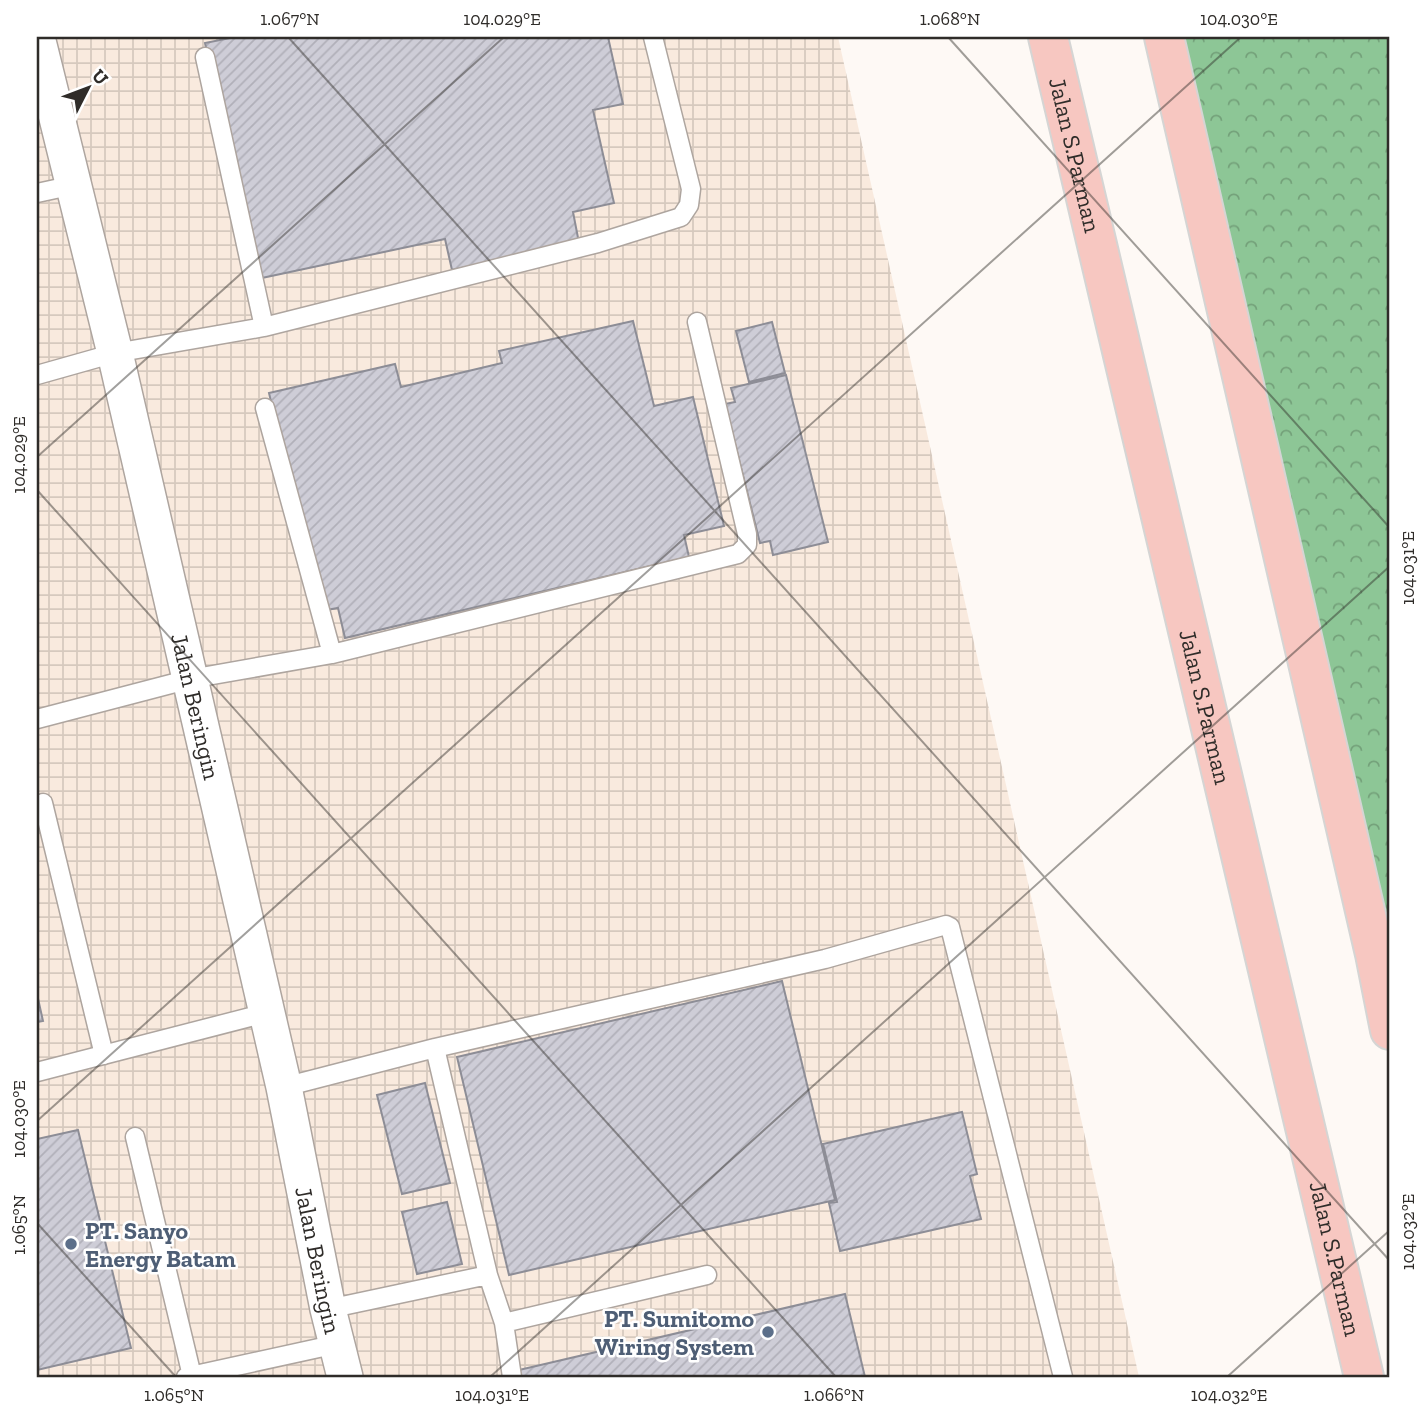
<svg xmlns="http://www.w3.org/2000/svg" width="1427" height="1414" font-family="'Zilla Slab',serif">
  <defs>
    <pattern id="industrial-grid" width="8" height="8" patternUnits="userSpaceOnUse" patternTransform="scale(1.75)"><rect width="8" height="8" fill="#f9eade"/><path d="M0 4h8M4 0v8" fill="none" stroke="#d6c9be"/></pattern>
    <pattern id="forest-crowns" width="20" height="18" patternUnits="userSpaceOnUse" patternTransform="scale(1.75)"><rect width="20" height="18" fill="#8dc696"/><path d="M2 6a3 3 0 1 1 6 0M12 15a3 3 0 1 1 6 0" fill="none" stroke="#74a17a"/></pattern>
    <pattern id="building-hatch" width="6" height="6" patternUnits="userSpaceOnUse" patternTransform="scale(1.75)"><rect width="6" height="6" fill="#cecdd7"/><path d="M-1 1l2-2M0 6l6-6M5 7l2-2" fill="none" stroke="#b1b0b9"/></pattern>
  </defs>
  <rect width="100%" height="100%" fill="#fef9f5"/>
  <path fill="url(#industrial-grid)" d="M37,37h801l301,1340h-1102z"/>
  <path fill="url(#forest-crowns)" d="M1164,37h226v993z"/>
  <path fill="url(#building-hatch)" stroke="#8d8d96" stroke-width="2" d="M235,37h373l15,67 -30,6 21,93 -41,9 6,31 -127,27 -7,-31 -188,40 -52,-236z
    M633,321l21,85 39,-9 31,129 -40,9 5,22 -344,81 -7,-30 -17,3 -52,-218 126,-29 6,23 101,-24 -3,-12z
    M772,322l13,51 -36,9 -13,-51z
    M786,375l42,167 -55,13 -3,-14 -10,2 -35,-139 10,-2 -4,-14z
    M782,981l53,219 -326,75 -52,-218z
    M37,994l6,27 -6,1z
    M425,1083l25,100 -48,11 -25,-99z
    M962,1112l15,62 -7,2 11,43 -141,32 -11,-48 8,-1 -14,-58z
    M78,1130l53,218 -94,22v-231z
    M447,1202l15,62 -45,10 -15,-62z
    M845,1294l20,83h-344l-2,-7z"/>
  <g fill="none" stroke-linecap="round" stroke-linejoin="round">
    <defs>
      <path id="service" d="M205,57l59,270
        M37,193l37,-8
        M37,375l78,-22 149,-26 334,-84 83,-26 8,-12 2,-16 -38,-152
        M265,408l67,246
        M37,719l153,-40 142,-25 406,-100 9,-9v-11l-50,-212
        M43,803l61,252
        M435,1048l53,227
        M37,1072l229,-59
        M284,1087l151,-39 390,-89 121,-34 4,2 113,450
        M135,1137l57,239
        M328,1309l160,-34 16,48 203,-48
        M504,1323l8,54
        M186,1377l151,-33"/>
      <g id="minor">
        <path id="s1" d="M37,37l78,316 169,734 44,222 17,68"/>
      </g>
      <g id="primary">
        <path id="s2" d="M1048,37l316,1340"/>
        <path d="M1164,37l211,917 15,76"/>
      </g>
    </defs>
    <use href="#service" stroke="#aea59f" stroke-width="21"/>
    <use href="#minor" stroke="#aea59f" stroke-width="38"/>
    <use href="#primary" stroke="#d5d5d4" stroke-width="42"/>
    <use href="#service" stroke="#fff" stroke-width="18"/>
    <use href="#minor" stroke="#fff" stroke-width="35"/>
    <use href="#primary" stroke="#f7c7c1" stroke-width="38"/>
  </g>
  <path fill="none" stroke="#2f2c29" stroke-width="2" stroke-opacity="0.45" d="M288,37l1102,1224M948,37l442,491M37,457l467,-420M37,490l799,887M37,1121l1204,-1084M37,1223l139,154M490,1377l900,-811M1227,1377l163,-147"/>
  <g fill="#5c6f8a" stroke="#fff" stroke-width="2.5">
    <circle cx="71" cy="1244" r="7"/>
    <circle cx="768" cy="1332" r="7"/>
  </g>
  <g text-anchor="middle" dominant-baseline="central" stroke-width="5" stroke-linejoin="round" paint-order="stroke">
    <g font-size="24" fill="#2f2c29" stroke="#fff">
      <text stroke="none"><textPath href="#s2" startOffset="121">Jalan S.Parman</textPath></text>
      <text stroke="none"><textPath href="#s1" startOffset="688">Jalan Beringin</textPath></text>
      <text stroke="none"><textPath href="#s2" startOffset="688">Jalan S.Parman</textPath></text>
      <text stroke="none"><textPath href="#s1" startOffset="1255">Jalan Beringin</textPath></text>
      <text stroke="none"><textPath href="#s2" startOffset="1255">Jalan S.Parman</textPath></text>
    </g>
    <g font-size="24" font-weight="bold" fill="#4e5e75" stroke="#fff" text-anchor="start">
      <text x="85" y="1230">PT. Sanyo<tspan x="85" dy="28">Energy Batam</tspan></text>
      <text x="754" y="1318" text-anchor="end">PT. Sumitomo<tspan x="754" dy="28">Wiring System</tspan></text>
    </g>
  </g>
  <rect width="1427" height="1414" fill="none" stroke="#ffffff" stroke-width="77"/>
  <g transform="translate(88 88) rotate(48)" stroke="#ffffff" stroke-width="5" paint-order="stroke">
  <path d="M0-5L12 26L0 18L-12 26Z" fill="#2f2c29"/>
  <text y="-10" font-size="19" font-weight="bold" text-anchor="middle" fill="#2f2c29">U</text>
  </g>
  <rect x="38" y="38" width="1350" height="1338" fill="none" stroke="#2f2c29" stroke-width="2.5"/>
  <g font-size="18" text-anchor="middle" fill="#2f2c29">
    <text x="290" y="25">1.067°N</text>
    <text x="502" y="25">104.029°E</text>
    <text x="950" y="25">1.068°N</text>
    <text x="1239" y="25">104.030°E</text>
    <text transform="translate(19 455) rotate(-90)" y="6">104.029°E</text>
    <text transform="translate(1408 568) rotate(-90)" y="6">104.031°E</text>
    <text transform="translate(19 1119) rotate(-90)" y="6">104.030°E</text>
    <text transform="translate(19 1225) rotate(-90)" y="6">1.065°N</text>
    <text transform="translate(1408 1232) rotate(-90)" y="6">104.032°E</text>
    <text x="174" y="1401">1.065°N</text>
    <text x="492" y="1401">104.031°E</text>
    <text x="834" y="1401">1.066°N</text>
    <text x="1229" y="1401">104.032°E</text>
  </g>
</svg>
